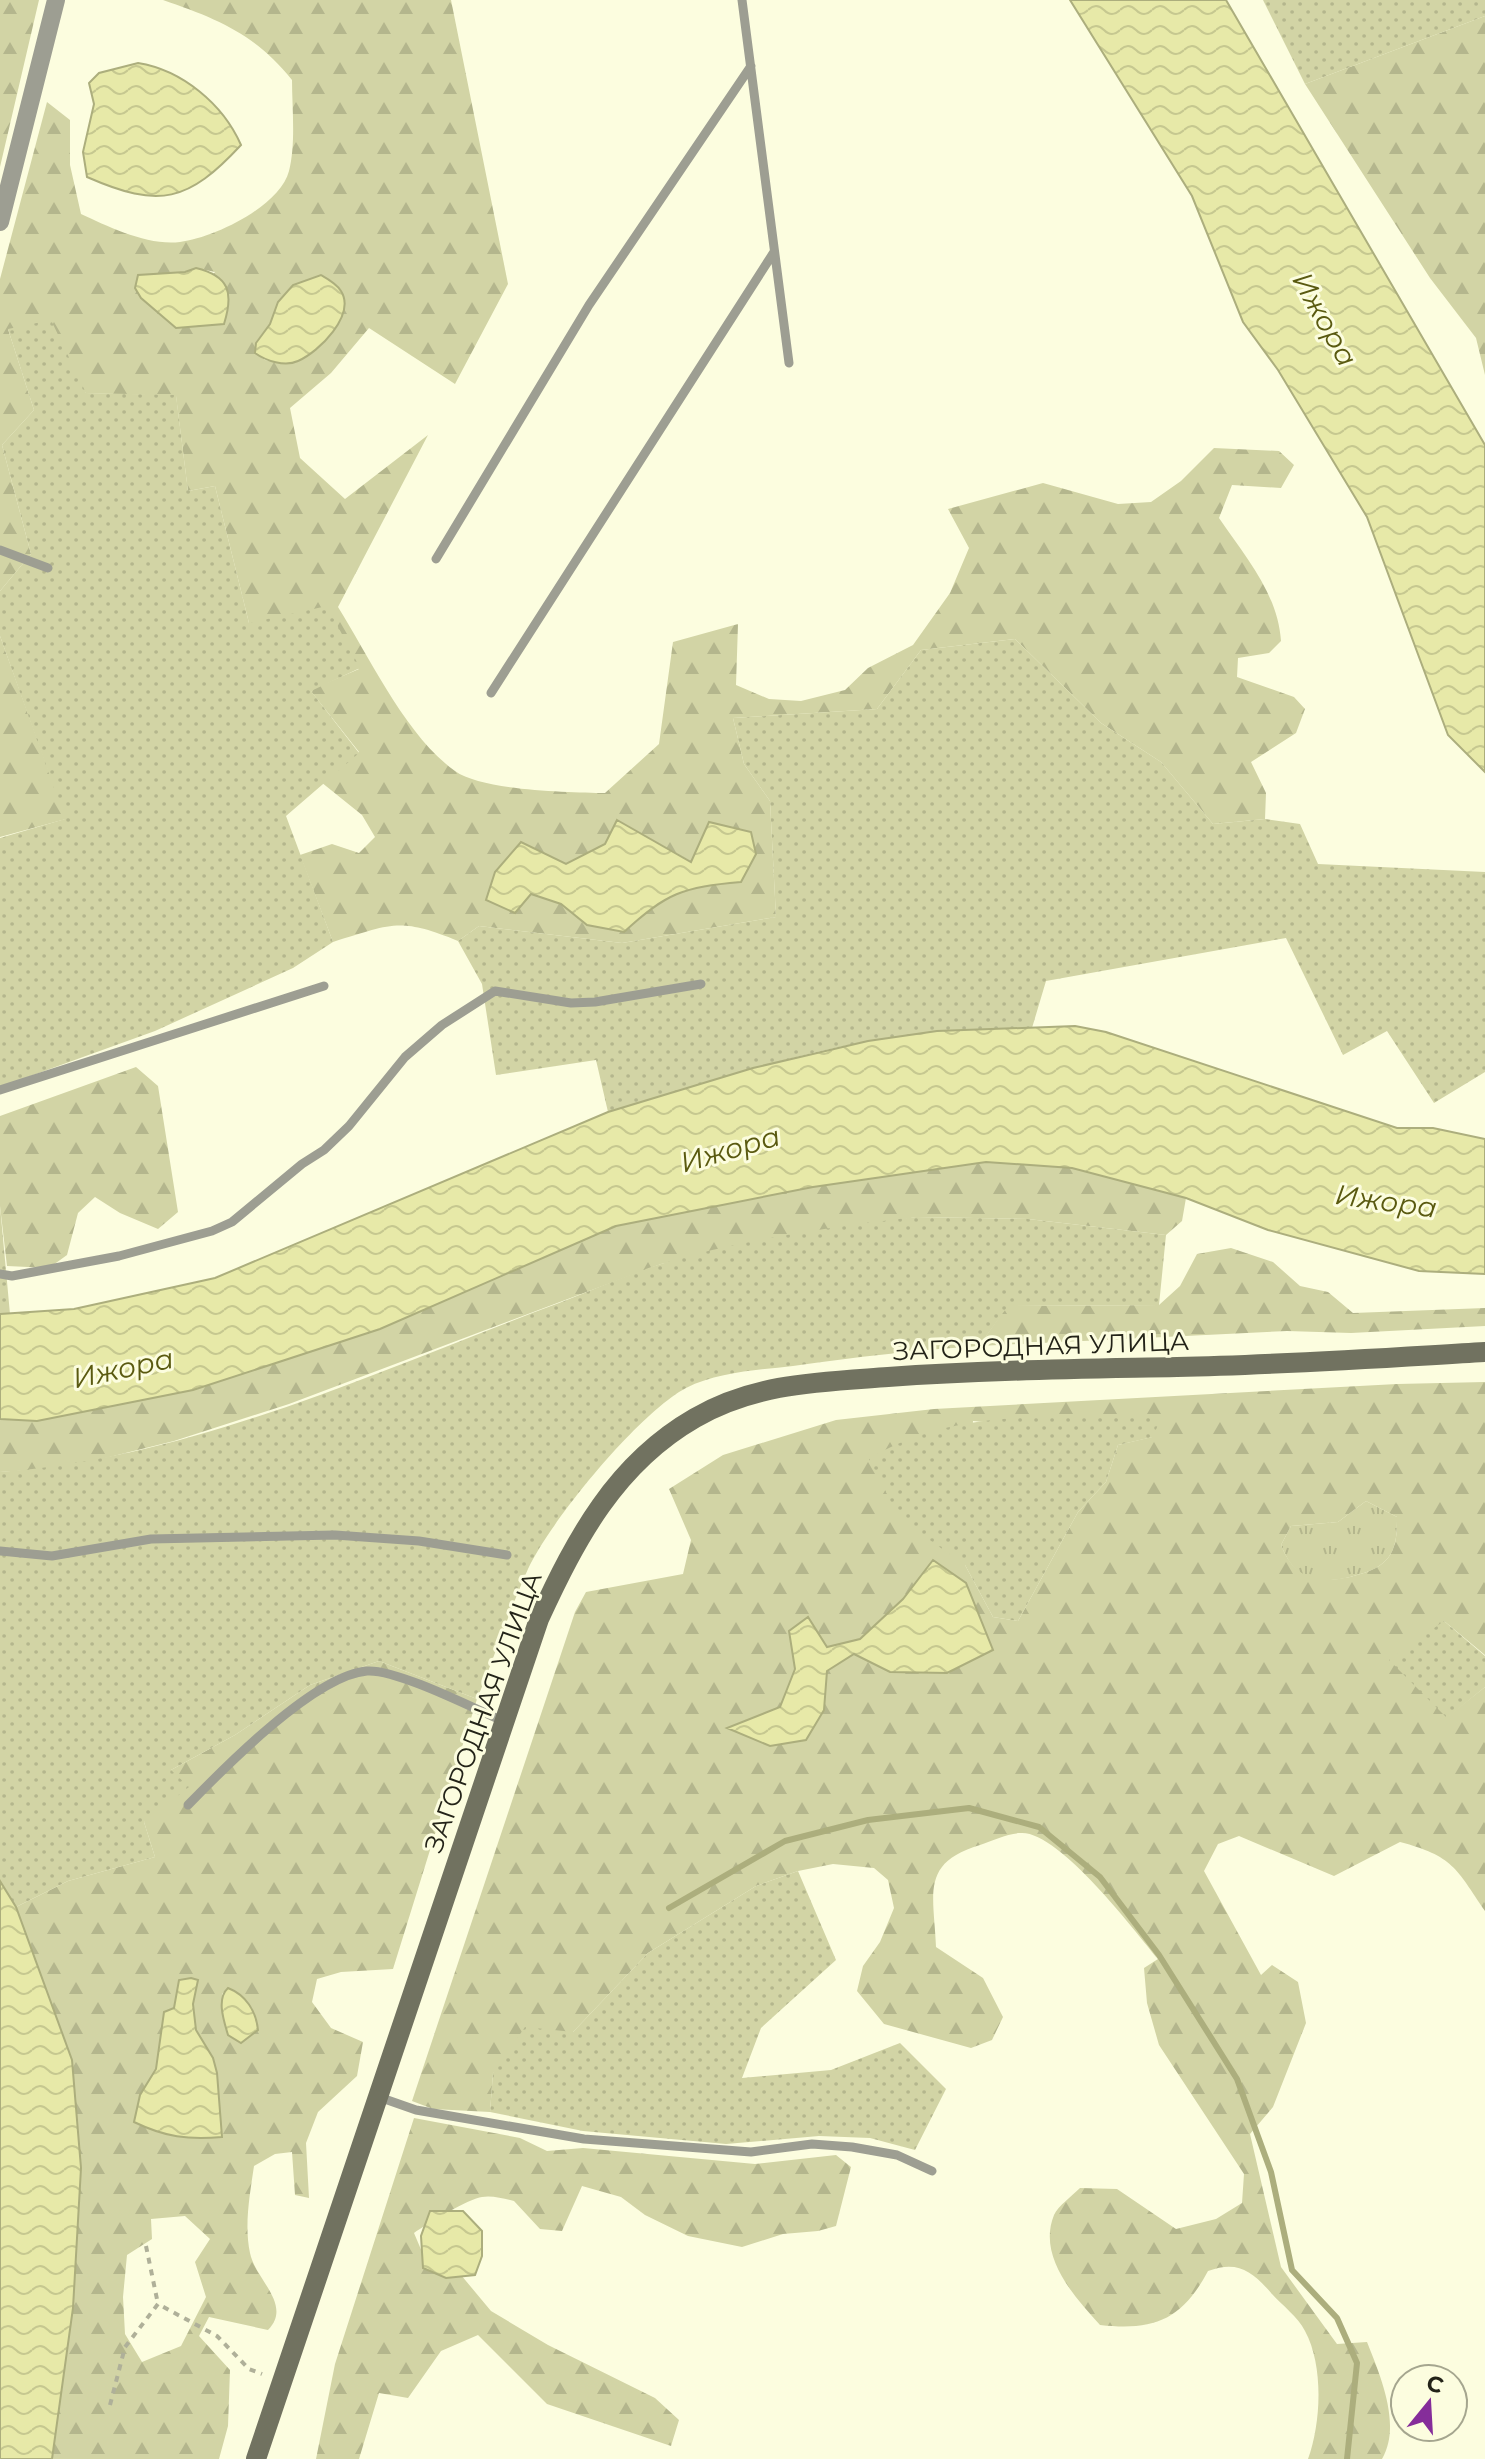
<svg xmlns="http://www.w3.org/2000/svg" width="1485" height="2459" font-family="Montserrat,sans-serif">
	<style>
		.grass { fill: url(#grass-tufts) }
		.forest { fill: url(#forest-firs); fill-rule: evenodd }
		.garden { fill: url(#garden-dots) }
		.water { fill: url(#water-waves); stroke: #acae7d; stroke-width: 2 }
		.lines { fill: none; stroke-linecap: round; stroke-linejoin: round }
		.stream { stroke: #acae7d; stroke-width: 6 }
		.path { stroke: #afb099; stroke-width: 4; stroke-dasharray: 6 6; stroke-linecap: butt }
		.service { stroke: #9d9e92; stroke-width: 9 }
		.minor { stroke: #9d9e92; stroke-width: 18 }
		.secondary { stroke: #717260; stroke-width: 20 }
		.labels { text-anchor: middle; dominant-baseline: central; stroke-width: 6; stroke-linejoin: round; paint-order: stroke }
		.street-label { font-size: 26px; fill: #232318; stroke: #fcfddf }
		.water-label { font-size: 28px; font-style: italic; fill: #5a5a10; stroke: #fcfddf }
	</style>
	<defs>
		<pattern id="grass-tufts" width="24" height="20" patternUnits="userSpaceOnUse" patternTransform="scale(2)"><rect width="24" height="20" fill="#d2d4a5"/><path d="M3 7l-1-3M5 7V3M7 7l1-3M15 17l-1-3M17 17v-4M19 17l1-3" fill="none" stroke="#b4b68d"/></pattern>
		<pattern id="forest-firs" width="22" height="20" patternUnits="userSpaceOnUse" patternTransform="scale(2)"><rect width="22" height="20" fill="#d2d4a5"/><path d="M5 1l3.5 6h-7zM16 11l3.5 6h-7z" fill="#b4b68d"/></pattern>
		<pattern id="garden-dots" width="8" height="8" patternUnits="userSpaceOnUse" patternTransform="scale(2)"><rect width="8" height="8" fill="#d2d4a5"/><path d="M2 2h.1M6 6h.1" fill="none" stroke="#b4b68d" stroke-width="1.8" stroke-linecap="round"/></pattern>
		<pattern id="water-waves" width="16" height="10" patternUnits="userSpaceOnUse" patternTransform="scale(2)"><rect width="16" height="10" fill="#e7e9a8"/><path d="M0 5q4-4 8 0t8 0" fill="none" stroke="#c6c890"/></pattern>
	</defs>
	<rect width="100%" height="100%" fill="#fcfddf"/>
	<path class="grass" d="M1366,1501L1397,1517C1397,1531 1397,1546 1388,1558C1378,1570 1364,1573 1350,1577C1314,1585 1295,1580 1281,1545L1291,1526L1338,1522Z"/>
	<path class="forest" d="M0,0H39L0,167Z
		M163,0H451L508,284L455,384L369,328L331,373L290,408L300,458L345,499L428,435L338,607C370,658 406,736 455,771C483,791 569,792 605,793L659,744L673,642L738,624L736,685L769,699L801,701L845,690L868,668L913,645L950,593L969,548L948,509L1043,483L1118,504L1151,502L1181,481L1214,448L1279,451L1294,465L1281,488L1232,485L1219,518C1245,556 1278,594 1281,641L1269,653L1238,658L1237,677L1294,697L1305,709L1296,733L1251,762L1266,793L1265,819L1213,824L1161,762L1101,723L1015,639L921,650L877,709L733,718L744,764L770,801L776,917L622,943L479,926L458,941C399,917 392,924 333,942L300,855L332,844L359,853L375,837L362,815L321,782L359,752L310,690L359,669L249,623L215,486L188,491L176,396L86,393L8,329L34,410L2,445L31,554L0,591V279L47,102L70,120V165L81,214C109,227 148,246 180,242C214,238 280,206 289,171C296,144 292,108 292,80C255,34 218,19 163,0ZM196,268L215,272L176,328L141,298L139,275L185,272ZM270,324L287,364L265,360L255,353L256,342ZM617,820L692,862L740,882C683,887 666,893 623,932L587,925L561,904L531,894L565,864L605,844Z
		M1485,16V375L1476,338L1430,278L1305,84Z
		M0,636L66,819L0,837Z
		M136,1067L158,1086L178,1212L158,1229L120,1213L95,1197L78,1213L67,1255L49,1268L7,1266L0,1206V1116Z
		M986,1162L1072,1168L1186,1198L1182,1221L1166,1235L1028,1219L916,1217L661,1264L289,1404L174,1441L65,1468L0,1472V1419L37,1421L380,1329L616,1226L813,1187Z
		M1231,1248L1273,1262L1300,1286L1328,1292L1353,1313L1485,1308V1326L1351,1333L1287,1331L979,1346L1007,1306L1159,1305L1180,1286L1197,1254Z
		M1485,1382V1655L1444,1621L1447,1717L1485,1687V1911C1456,1868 1453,1856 1400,1842L1334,1876L1239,1836L1218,1844L1204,1871L1261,1975L1272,1965L1298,1982L1306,2023L1273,2107L1250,2134L1281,2267L1337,2344L1367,2342C1380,2375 1402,2425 1382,2459H1308C1321,2423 1324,2366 1305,2331C1298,2317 1282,2305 1272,2294C1252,2271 1238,2260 1208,2271C1182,2320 1154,2331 1100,2325C1075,2297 1037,2257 1054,2215C1058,2206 1072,2196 1080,2188L1117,2189L1176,2229L1216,2219L1242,2203L1244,2174L1159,2045L1147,2003L1144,1968L1158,1959C1134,1930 1059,1831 1021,1833C1008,1833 992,1841 980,1845C920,1863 934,1894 936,1947L983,1978L1003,2017L992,2040L971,2048L884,2024L857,1991L863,1966L880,1942L894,1908L888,1880L874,1868L833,1864L798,1871L756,1886L648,1953L573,2032L493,2073L490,2112L433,2109L412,2101L575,1612L586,1592L683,1574L691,1540L669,1489L723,1455L836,1420L934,1409L1397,1384ZM973,1421L1152,1437L1118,1445L1106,1482L1078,1512L1018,1621L993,1617L965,1565ZM1366,1501L1397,1517C1397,1531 1397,1546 1388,1558C1378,1570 1364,1573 1350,1577C1316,1584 1294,1578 1281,1545L1291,1526L1338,1522ZM933,1561L966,1583L992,1650L890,1672L854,1653L827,1670L824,1710L729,1728L780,1708L795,1669L789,1631L808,1618L827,1647L860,1639L903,1599Z
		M379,1661L477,1699L393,1969L341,1972L317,1979L312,2002L331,2028L363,2042L357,2076L318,2112L306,2143L309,2198L295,2195L292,2152L275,2154L254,2166C250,2194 244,2225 250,2253C255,2279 293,2305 268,2330L209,2317L199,2336L230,2370L228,2426L219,2459H52L73,2308L81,2168L72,2060L16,1907L68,1881L155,1857L144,1822L171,1770L235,1735L310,1685ZM197,1980L193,2004L196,2030L213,2058L217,2073L222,2137C188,2140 165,2137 135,2122L140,2095L156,2069L164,2012L174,2008ZM228,1988L252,2008L257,2030L228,2035L222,1994ZM185,2216L210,2239L195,2262L206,2297L181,2346L142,2362L125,2334L123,2297L127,2255L152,2239L151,2219Z
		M414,2118L520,2138L547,2151L583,2148L755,2164L836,2155L851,2167L836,2226L818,2231L783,2234L742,2247L688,2236L645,2215L621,2197L582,2186L562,2231L540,2229L514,2201C505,2199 492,2195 482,2197C470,2198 426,2224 414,2233L425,2259L461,2275L491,2311L548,2345L655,2398L679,2420L671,2446L547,2404L478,2335L441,2351L408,2398L379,2393L359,2459H316L335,2364Z"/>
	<path class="garden" d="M1263,0H1485V16L1305,84Z
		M51,320L86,393L176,395L188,491L215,486L249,623L327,606L360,668L311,691L359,753L286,816L333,942L293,968L155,1031L0,1087V838L65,819L0,636V591L31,554L2,445L34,410L8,329Z
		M1015,639L1101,723L1161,762L1213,824L1265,819L1300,824L1318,864L1485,872V1072L1434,1103L1387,1031L1343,1055L1286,938L1046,981L1032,1028C977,1030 922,1031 868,1041C779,1058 694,1086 608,1112L596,1060L496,1075L482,984L458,941L479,926L622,943L776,917L770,801L744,764L733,718L877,709L921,650Z
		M0,1206L10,1314H0Z
		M916,1217L1028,1219L1166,1235L1159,1305L1008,1306L979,1346C917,1350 855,1357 793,1366C758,1370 718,1372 686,1388C639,1413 551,1520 528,1569C509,1611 495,1656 477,1699L379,1661L310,1685L235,1735L171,1770L189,1787L144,1822L155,1857L68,1881L16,1907L0,1881V1472C194,1458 379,1370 559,1303C593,1290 626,1275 661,1264C744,1239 830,1227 916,1217Z
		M1162,1415L1153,1437L1118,1445L1106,1482L1078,1512L1018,1621L993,1617L965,1565L924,1536L891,1502L869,1459C954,1406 1066,1418 1162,1415Z
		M1444,1621L1485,1656V1687L1447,1718L1389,1660Z
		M798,1871L836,1960L761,2028L742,2078L831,2070L900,2043L946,2089L915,2150L870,2138L819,2136L726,2144L583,2131L490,2112L493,2073L525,2027L573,2032L648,1953L756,1886Z"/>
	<path class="water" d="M1070,0H1226L1485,445V772L1448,735L1367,517L1278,370L1243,322L1192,196Z
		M138,63C182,70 223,104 241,145C188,202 160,209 87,177L83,152L94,104L89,83L99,73Z
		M196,268C229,276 234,292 224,324L176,328L141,298L135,288L138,275L185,272Z
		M321,275C328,279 337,284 341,291C356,315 319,352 298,361C285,367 266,361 255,353L256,343L270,324L278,302L293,285Z
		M617,820L691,862L709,822L751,832L756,854L741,882C683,887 666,893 624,932L587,925L561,904L531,894L515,913L486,900L495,872L521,842L566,864L605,844Z
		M1075,1026L1106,1032L1397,1128H1433L1485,1139V1274L1419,1271L1268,1230L1186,1198L1072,1168L986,1162L813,1187L616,1226L380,1329L193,1390L37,1421L0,1419V1314L74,1309L215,1278L608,1112L753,1068L868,1041L937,1031Z
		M933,1560L966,1583L993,1650L947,1673L890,1672L854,1654L827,1671L824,1710L806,1740L770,1746L727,1728L780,1707L795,1669L789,1631L808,1617L827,1647L860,1639L903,1599Z
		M0,1881L16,1907L72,2060L81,2168L73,2308L52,2459H0Z
		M191,1978L198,1980L193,2004L196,2030L213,2058L217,2073L222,2137C188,2140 165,2137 134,2122L140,2095L156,2069L164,2012L174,2008L179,1980Z
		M228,1988C246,1995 256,2011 258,2030L241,2043L228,2035C224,2021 216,1999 228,1988Z
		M430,2211H463L482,2231V2256L475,2275L446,2278L423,2268L421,2236Z"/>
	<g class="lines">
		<path class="stream" d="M669,1908L785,1841L868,1820L969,1808L1039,1827L1100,1877L1159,1955L1237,2079L1271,2172L1292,2270L1337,2318L1357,2363L1347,2459"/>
		<path class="path" d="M146,2246L158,2304
			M110,2405L125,2347L158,2304L217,2336L249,2369L262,2374"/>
		<path class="service" d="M742,0L789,363
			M0,550L48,568
			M436,559L589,305L751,66
			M491,693L774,252
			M0,1090L324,986
			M0,1274L12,1276L119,1256L212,1231L232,1222L302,1164L324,1150L349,1126L405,1057L442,1025L495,991L571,1003L595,1002L701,984
			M0,1551L52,1556L151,1539L335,1535L419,1541L507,1555
			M188,1805C224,1768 315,1675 367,1671C397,1669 475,1709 505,1722
			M376,2096L416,2110L584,2139L751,2152L812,2144L852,2147L897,2155L932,2171"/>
		<path class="minor" d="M0,222L56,0"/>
		<path class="secondary" d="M256,2459L539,1619C576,1539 615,1464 695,1418C755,1383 820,1382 888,1377C984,1370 1081,1369 1177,1367C1280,1365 1382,1358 1485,1352"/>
	</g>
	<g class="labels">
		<g class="street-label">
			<text transform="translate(1041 1346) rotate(-2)">ЗАГОРОДНАЯ УЛИЦА</text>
			<text transform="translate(483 1712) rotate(-70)">ЗАГОРОДНАЯ УЛИЦА</text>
		</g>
		<g class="water-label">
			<text transform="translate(1325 319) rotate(61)">Ижора</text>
			<text transform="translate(730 1149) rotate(-16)">Ижора</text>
			<text transform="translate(1386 1201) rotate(8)">Ижора</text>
			<text transform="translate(123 1368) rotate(-12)">Ижора</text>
		</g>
	</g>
	<g transform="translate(1429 2403) rotate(18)"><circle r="38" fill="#fcfddf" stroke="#a5a68f" stroke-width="2"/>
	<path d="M0-6L14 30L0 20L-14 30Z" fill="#852d9a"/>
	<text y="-12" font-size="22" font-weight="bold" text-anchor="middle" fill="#232318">С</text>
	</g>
</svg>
